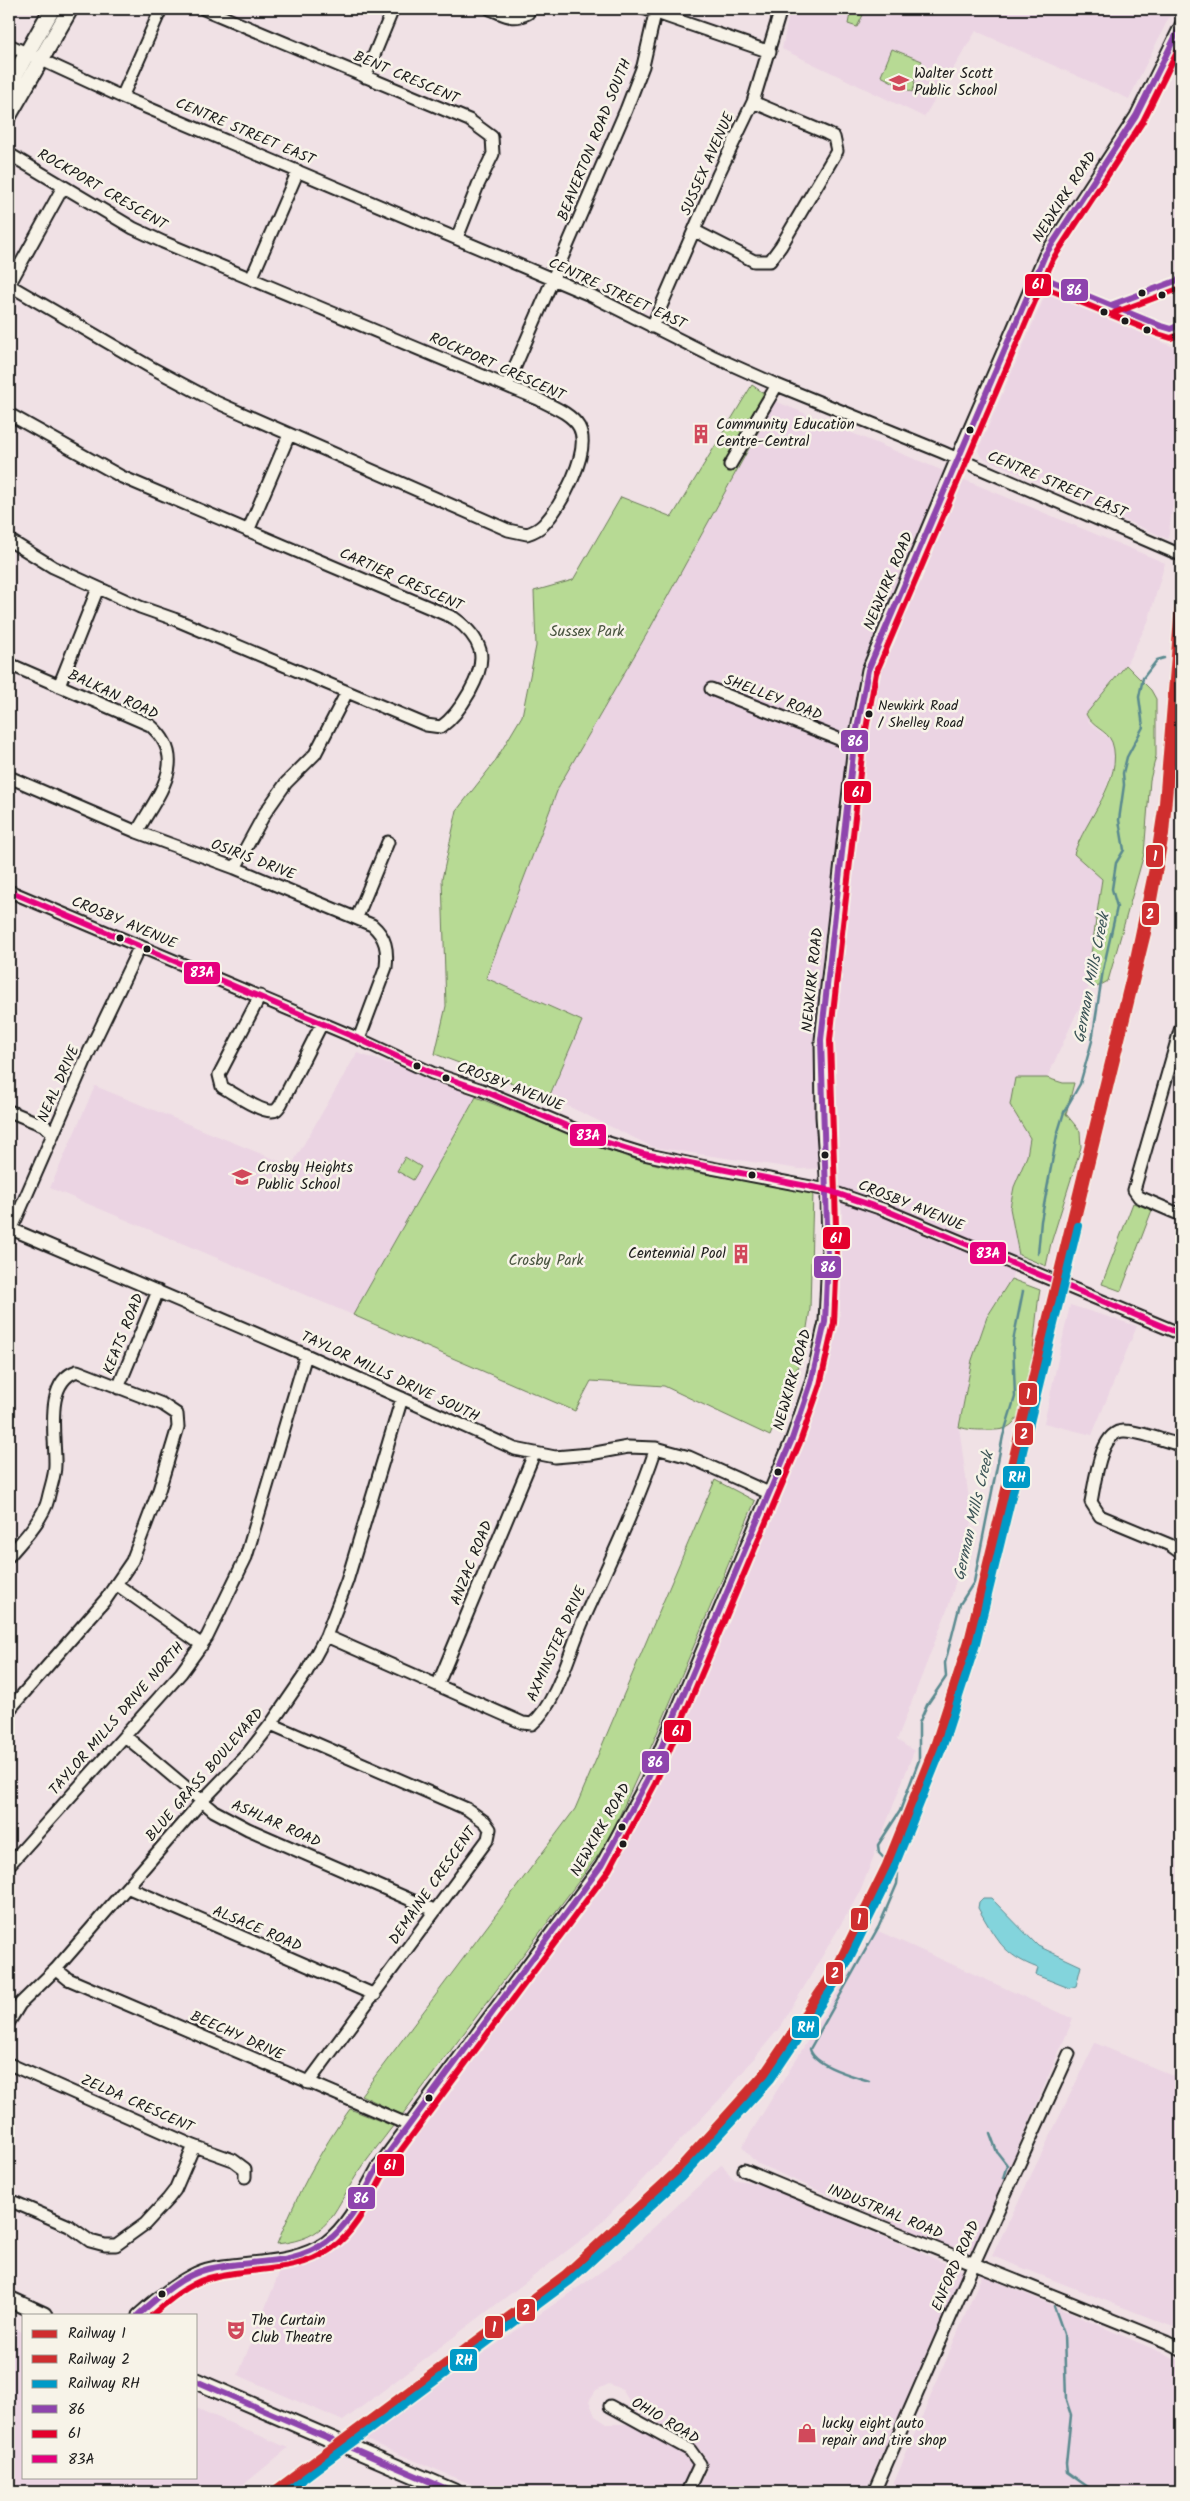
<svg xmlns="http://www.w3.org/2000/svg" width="1190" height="2501" font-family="Kalam,sans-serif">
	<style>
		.built { fill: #ebd4e3 }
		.green { fill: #b7da94; stroke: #6a7b58 }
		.water { fill: #83d4dc; stroke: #5a8a8f }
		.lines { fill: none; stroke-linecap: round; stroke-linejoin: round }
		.stream { stroke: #5a8a8f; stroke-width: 2.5 }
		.minor-casing { stroke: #1c1c1c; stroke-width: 15 }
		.major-casing { stroke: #1c1c1c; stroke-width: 19 }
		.minor { stroke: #f7f3e8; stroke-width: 11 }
		.major { stroke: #f7f3e8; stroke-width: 15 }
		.bus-1-casing { stroke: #f7f3e8; stroke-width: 10 }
		.bus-2-casing { stroke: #f7f3e8; stroke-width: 10 }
		.bus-3-casing { stroke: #f7f3e8; stroke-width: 10 }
		.bus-1 { stroke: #8e44ad; stroke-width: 6 }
		.bus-2 { stroke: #e4002b; stroke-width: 6 }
		.bus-3 { stroke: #e5007d; stroke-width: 6 }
		.rail-1-casing { stroke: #f7f3e8; stroke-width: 11 }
		.rail-2-casing { stroke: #f7f3e8; stroke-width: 11 }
		.rail-3-casing { stroke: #f7f3e8; stroke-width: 11 }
		.rail-1 { stroke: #cf2e2f; stroke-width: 8 }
		.rail-2 { stroke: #cf2e2f; stroke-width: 8 }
		.rail-3 { stroke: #009ac7; stroke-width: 8 }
		.bus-dot { fill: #1c1c1c; stroke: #f7f3e8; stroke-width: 2 }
		.labels { text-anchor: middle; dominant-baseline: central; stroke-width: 5; stroke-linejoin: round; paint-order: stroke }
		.bus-label { font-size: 14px; fill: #1c1c1c; stroke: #f7f3e8; text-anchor: start }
		.poi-label { font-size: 15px; fill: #1c1c1c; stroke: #f7f3e8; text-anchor: start }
		.street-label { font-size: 15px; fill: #1c1c1c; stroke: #f7f3e8 }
		.park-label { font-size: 15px; fill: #4a5540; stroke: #f7f3e8 }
		.water-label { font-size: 16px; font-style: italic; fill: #3b5356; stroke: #f7f3e8 }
		.line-badge { stroke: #f7f3e8; stroke-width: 2 }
		.badge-label { font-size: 14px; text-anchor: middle; font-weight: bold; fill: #fff }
	</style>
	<rect width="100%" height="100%" fill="#f0e1e5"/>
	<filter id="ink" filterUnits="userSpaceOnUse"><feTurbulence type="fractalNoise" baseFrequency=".02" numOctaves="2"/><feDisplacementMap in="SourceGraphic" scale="10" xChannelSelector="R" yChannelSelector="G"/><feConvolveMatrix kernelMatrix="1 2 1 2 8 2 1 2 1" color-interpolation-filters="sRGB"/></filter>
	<g filter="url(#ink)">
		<path class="built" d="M790,9H1173L1129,99L976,31L924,117L782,49Z
			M1046,293L1181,350V448L1168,539L981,457L978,450Z
			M775,401L1165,563L1148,622L1126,665L1086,714L1089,722L1111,740L1116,758L1105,791L1087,829L1078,840L1102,879L1089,968V986L1047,1078H1016L1010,1105L1030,1138L1027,1156L1014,1187L1010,1208L1019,1255L1011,1279L987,1317L972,1360L959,1427L972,1522L949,1605L897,1740L914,1751L860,1892L781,2026L721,2098L593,2231L343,2421L238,2375L280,2271L336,2247L375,2199L427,2116L616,1861L677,1737L824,1379L840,1297L842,1211L836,1168L799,1169L653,1147L549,1097L582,1021L486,978L559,786L648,632Z
			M357,1053L421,1074L476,1097L353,1315L50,1188L95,1086L291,1166Z
			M1070,1305L1137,1326L1092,1435L1044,1423Z
			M876,1930L1073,2019L974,2250L948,2247L756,2163L742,2147Z
			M1095,2043L1181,2079V2330L992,2256Z
			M722,2164L733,2179L764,2185L963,2271L865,2492H695L708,2469L706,2457L696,2446L634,2409L622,2389L609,2384L596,2390L589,2401L595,2416L607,2424H634L690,2457L693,2468L679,2492H490L361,2438L622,2257Z
			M982,2275L1181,2361V2492H890Z
			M9,2326L24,2333V2477H196V2408L288,2448L235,2492H9Z"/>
		<path class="green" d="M851,9H866L857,27L848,24Z
			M892,49L922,61L914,81L915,85L912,92L881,76Z
			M752,385L775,401L648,632L559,786L486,978L582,1021L549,1097L435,1054L446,1006L442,879L457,810L494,763L522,716L536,646L534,591L573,580L621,497L672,517Z
			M1126,665L1151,690L1156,699V756L1150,780L1144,854L1108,981L1097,987L1089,986V968L1102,879L1074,854C1084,821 1125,779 1112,742C1107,730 1091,727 1086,714Z
			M1015,1078H1047L1063,1083H1074L1066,1114L1080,1131L1081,1147L1051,1243L1046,1266L1019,1255L1010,1208L1014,1187L1027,1156L1030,1138L1010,1105Z
			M476,1097L630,1158L684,1171L813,1191L810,1309L803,1353L770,1436L664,1386L591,1381L575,1411L353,1315Z
			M405,1157L421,1167L413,1180L397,1171Z
			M1133,1203L1152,1210L1121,1291L1102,1284Z
			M1011,1279L1040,1290C1034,1319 1033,1402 1014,1422C1006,1431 997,1430 986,1430C976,1430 968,1430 959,1427L972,1360L987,1317Z
			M715,1480L755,1501L655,1738L606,1845L402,2115L361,2095L575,1809Z
			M350,2109L393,2126C381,2142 367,2159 356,2176C331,2215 330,2238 277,2244C296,2197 320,2150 350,2109Z"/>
		<path class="water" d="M983,1898H991L1038,1946L1081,1966L1076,1986L1069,1988L1036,1975L1038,1968C1003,1955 996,1939 978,1908L979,1902Z"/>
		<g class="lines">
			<path class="stream" d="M1038,1254L1041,1221L1057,1135L1064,1112L1080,1084L1092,1041L1103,970L1117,907L1112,889L1116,863L1124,850L1119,820L1124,785L1123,773L1127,757L1143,727L1139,697L1143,678L1157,660L1164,658
				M869,2081C854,2076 814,2066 810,2049L879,1926L897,1884L898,1873L879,1853L878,1845L900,1811L919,1760V1723L927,1705L946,1677L945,1663L960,1604L974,1582L1003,1436L1015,1397L1013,1341L1023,1291
				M990,2133L997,2152L1007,2165L1003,2178
				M1054,2306L1064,2334L1066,2400L1071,2415L1066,2463L1067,2472L1095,2492"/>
			<defs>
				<path id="minor" d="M204,9L469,120L492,137L493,154L478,185L457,238
					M490,9C506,15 512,21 528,13L530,9
					M645,9L770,52
					M9,45L122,97L590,295L712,356L777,385L942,452L1181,555
					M365,77L393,9
					M122,97L161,9
					M9,154L133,228L163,242L538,399C551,406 571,413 579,427C592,451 561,507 543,525C539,529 533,532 527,534L508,530L216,402L152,368L9,285
					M695,231L754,261H770L781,246L837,151L834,137L826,133L753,102
					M252,277L298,171
					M9,285L63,187
					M652,327L718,175L753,102L781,9
					M507,385L626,110L643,66L656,9
					M9,414L122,477L454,618C465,626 476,636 480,650C486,673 459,714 441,727L426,725L174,619L140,607L53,567L9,540
					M730,465L777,385
					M248,531L289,435
					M9,664L150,725C191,760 157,795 137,832
					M59,686L98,588
					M711,689L854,745
					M9,777L137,832L235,868L372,925C386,937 388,950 386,967L359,1039
					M235,868L265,813L286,783L315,754L347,692
					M9,891L359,1039L432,1073L482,1090L602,1141L644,1154L701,1166L827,1190L885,1210L1181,1334
					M357,917L388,842
					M260,996L219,1075L222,1087C233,1093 260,1112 272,1111C277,1111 278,1108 281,1104L322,1023
					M1181,1027L1134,1190L1139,1197L1181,1215
					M9,1111L45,1126L53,1133
					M9,1228L306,1355L515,1449L555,1457L590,1454L628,1447L656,1448L689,1457L769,1493
					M9,1235L89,1052L140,946
					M118,1388L158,1291
					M1181,1445C1163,1441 1143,1432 1125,1431C1100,1429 1095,1483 1091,1502L1100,1516L1170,1545L1181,1553
					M9,1556C21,1542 44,1518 48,1499C50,1488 55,1477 55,1465C56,1439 43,1382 77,1371L162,1404L177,1414L178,1427L159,1490L132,1561L106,1599L9,1710
					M116,1584L202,1645
					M326,1636L523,1723L532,1724C557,1703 569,1653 582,1623C608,1565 636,1508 656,1448
					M438,1684L534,1454
					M271,1724L467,1809L485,1822L490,1829L488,1839L308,2083
					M125,1736L214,1811L248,1829L434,1910
					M9,1865L181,1673L207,1637L246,1557L306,1355
					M129,1888L375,1995
					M56,1969L68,1979L409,2125
					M9,2022L20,2004L56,1969L201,1802L249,1752L271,1724L306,1673L326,1636L347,1581L402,1398
					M9,2064L194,2146L233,2160L245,2169V2177
					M744,2170C884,2229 1026,2284 1167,2342L1181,2349
					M9,2200L69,2226L90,2241L105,2245H116L145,2224L168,2199L175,2190L194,2146
					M138,2315C155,2300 185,2275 207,2269C245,2260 293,2266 326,2242C350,2224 363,2193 378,2167L601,1866L647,1781L792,1439L811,1383L825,1322L828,1256L827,1190L822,1116L821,1040L854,745L868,670L957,458L1045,255L1136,116L1181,25
					M610,2406L690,2450L700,2464L687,2492
					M874,2492L974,2263L1069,2054"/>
				<path id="major" d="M9,85L52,9
					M9,115L70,9
					M9,2299L44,2315
					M196,2381L454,2492"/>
			</defs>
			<use href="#minor" class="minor-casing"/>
			<use href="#major" class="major-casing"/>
			<use href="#minor" class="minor"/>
			<use href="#major" class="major"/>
			<defs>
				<path id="bus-1" d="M1037,275L1161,326L1171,329L1181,324
					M1111,305L1181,279
					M138,2315C158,2297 182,2275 208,2269C247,2259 292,2267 326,2242C351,2224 364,2193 378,2167L601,1866L647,1781L792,1439L811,1383L825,1322L828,1256L821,1040L854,745L868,670L1045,255L1136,116L1181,25
					M196,2381L454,2492"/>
				<path id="bus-2" d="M1034,283L1158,334L1171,338L1181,334
					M1114,313L1181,288
					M152,2315C168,2301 188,2284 209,2278C250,2266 294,2275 331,2249C357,2231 370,2199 385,2172L609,1870L655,1784L800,1442L820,1385L834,1323L837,1256L830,1040L863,746L876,673L1053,259L1143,121L1181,44"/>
				<path id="bus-3" d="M9,891L359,1039L432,1073L482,1090L602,1141L644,1154L827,1190L885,1210L1181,1334"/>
			</defs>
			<use href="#bus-1" class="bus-1-casing"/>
			<use href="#bus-2" class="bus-2-casing"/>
			<use href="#bus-3" class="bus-3-casing"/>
			<use href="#bus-1" class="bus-1"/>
			<use href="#bus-2" class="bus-2"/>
			<use href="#bus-3" class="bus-3"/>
			<defs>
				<path id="rail-1" d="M272,2492L565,2274L675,2172L764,2073L836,1967L886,1865L934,1746L968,1641L1132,968L1153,868L1163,803L1181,581"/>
				<path id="rail-2" d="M281,2492L569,2278L682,2176L771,2075L849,1950L891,1867L939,1751L973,1642L1147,933L1165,834L1181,648"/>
				<path id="rail-3" d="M286,2492L570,2281L681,2178L771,2079L843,1972L894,1868L942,1749L976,1644L1078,1226"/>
			</defs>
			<use href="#rail-1" class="rail-1-casing"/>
			<use href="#rail-2" class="rail-2-casing"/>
			<use href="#rail-3" class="rail-3-casing"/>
			<use href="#rail-1" class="rail-1"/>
			<use href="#rail-2" class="rail-2"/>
			<use href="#rail-3" class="rail-3"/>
		</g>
	</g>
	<defs>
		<symbol id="school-bare" viewBox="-9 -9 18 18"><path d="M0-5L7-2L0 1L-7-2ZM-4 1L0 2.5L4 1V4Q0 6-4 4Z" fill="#d1495b" stroke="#f7f3e8" stroke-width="2.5" paint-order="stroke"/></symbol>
		<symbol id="building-bare" viewBox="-9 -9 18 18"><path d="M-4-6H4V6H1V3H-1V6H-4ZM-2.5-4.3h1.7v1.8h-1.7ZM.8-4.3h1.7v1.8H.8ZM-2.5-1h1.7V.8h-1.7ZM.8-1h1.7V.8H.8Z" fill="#d1495b" stroke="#f7f3e8" stroke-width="2.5" paint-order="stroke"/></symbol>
		<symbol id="theatre-bare" viewBox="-9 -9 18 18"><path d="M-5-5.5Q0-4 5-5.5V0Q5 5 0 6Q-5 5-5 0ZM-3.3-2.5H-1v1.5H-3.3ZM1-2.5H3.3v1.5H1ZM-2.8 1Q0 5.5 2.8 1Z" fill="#d1495b" stroke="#f7f3e8" stroke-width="2.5" paint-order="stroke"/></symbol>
		<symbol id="shop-bare" viewBox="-9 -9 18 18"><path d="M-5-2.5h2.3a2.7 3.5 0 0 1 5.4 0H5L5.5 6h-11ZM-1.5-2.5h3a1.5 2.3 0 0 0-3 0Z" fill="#d1495b" stroke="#f7f3e8" stroke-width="2.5" paint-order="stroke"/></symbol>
	</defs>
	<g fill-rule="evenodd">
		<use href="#school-bare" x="885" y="69" width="28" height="28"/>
		<use href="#building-bare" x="687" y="420" width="28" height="28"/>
		<use href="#school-bare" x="228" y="1163" width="28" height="28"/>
		<use href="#building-bare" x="727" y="1240" width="28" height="28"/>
		<use href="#theatre-bare" x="222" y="2316" width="28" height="28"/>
		<use href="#shop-bare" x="793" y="2419" width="28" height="28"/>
	</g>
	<g class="bus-dot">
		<circle cx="1142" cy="293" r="4.5"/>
		<circle cx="1162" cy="295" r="4.5"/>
		<circle cx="1104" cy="312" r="4.5"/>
		<circle cx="1125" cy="321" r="4.5"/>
		<circle cx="1147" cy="330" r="4.5"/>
		<circle cx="970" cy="430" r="4.5"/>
		<circle cx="869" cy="714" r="4.5"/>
		<circle cx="120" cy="938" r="4.5"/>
		<circle cx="147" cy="949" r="4.5"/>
		<circle cx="417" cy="1066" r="4.5"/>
		<circle cx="446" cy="1078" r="4.5"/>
		<circle cx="825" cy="1155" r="4.5"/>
		<circle cx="752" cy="1175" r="4.5"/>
		<circle cx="778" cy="1472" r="4.5"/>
		<circle cx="622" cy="1827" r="4.5"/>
		<circle cx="623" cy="1844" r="4.5"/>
		<circle cx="429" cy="2098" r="4.5"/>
		<circle cx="162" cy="2294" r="4.5"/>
	</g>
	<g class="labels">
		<g class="bus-label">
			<text x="878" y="706">Newkirk Road<tspan x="878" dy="17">/ Shelley Road</tspan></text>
		</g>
		<g class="poi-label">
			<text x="914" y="74">Walter Scott<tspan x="914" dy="17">Public School</tspan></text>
			<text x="716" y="425">Community Education<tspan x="716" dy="17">Centre-Central</tspan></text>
			<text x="257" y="1168">Crosby Heights<tspan x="257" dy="17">Public School</tspan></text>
			<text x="726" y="1254" text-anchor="end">Centennial Pool</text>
			<text x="251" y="2321">The Curtain<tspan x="251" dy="17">Club Theatre</tspan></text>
			<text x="822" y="2424">lucky eight auto<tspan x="822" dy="17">repair and tire shop</tspan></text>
		</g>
		<g class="street-label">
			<text transform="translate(406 78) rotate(23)">BENT CRESCENT</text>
			<text transform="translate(245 132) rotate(23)">CENTRE STREET EAST</text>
			<text transform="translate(595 140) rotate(-68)">BEAVERTON ROAD SOUTH</text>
			<text transform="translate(708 164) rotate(-66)">SUSSEX AVENUE</text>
			<text transform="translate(102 190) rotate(30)">ROCKPORT CRESCENT</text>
			<text transform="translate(1065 197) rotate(-57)">NEWKIRK ROAD</text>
			<text transform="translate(617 294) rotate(25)">CENTRE STREET EAST</text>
			<text transform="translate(497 367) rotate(24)">ROCKPORT CRESCENT</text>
			<text transform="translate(1057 485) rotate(23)">CENTRE STREET EAST</text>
			<text transform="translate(401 580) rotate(24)">CARTIER CRESCENT</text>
			<text transform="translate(889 581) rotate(-67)">NEWKIRK ROAD</text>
			<text transform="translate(113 695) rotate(25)">BALKAN ROAD</text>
			<text transform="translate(773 698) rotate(21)">SHELLEY ROAD</text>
			<text transform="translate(253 860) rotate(21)">OSIRIS DRIVE</text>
			<text transform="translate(124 923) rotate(23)">CROSBY AVENUE</text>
			<text transform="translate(813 980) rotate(-84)">NEWKIRK ROAD</text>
			<text transform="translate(59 1084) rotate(-66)">NEAL DRIVE</text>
			<text transform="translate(510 1087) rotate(21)">CROSBY AVENUE</text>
			<text transform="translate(911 1206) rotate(22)">CROSBY AVENUE</text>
			<text transform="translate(124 1334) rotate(-68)">KEATS ROAD</text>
			<text transform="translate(390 1377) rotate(25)">TAYLOR MILLS DRIVE SOUTH</text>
			<text transform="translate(793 1380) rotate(-74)">NEWKIRK ROAD</text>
			<text transform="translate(472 1563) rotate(-68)">ANZAC ROAD</text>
			<text transform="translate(557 1644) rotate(-66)">AXMINSTER DRIVE</text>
			<text transform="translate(117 1719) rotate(-49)">TAYLOR MILLS DRIVE NORTH</text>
			<text transform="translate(205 1775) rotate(-49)">BLUE GRASS BOULEVARD</text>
			<text transform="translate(276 1824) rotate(24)">ASHLAR ROAD</text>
			<text transform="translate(601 1830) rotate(-60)">NEWKIRK ROAD</text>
			<text transform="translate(433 1886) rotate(-55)">DEMAINE CRESCENT</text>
			<text transform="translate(257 1929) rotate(23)">ALSACE ROAD</text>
			<text transform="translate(237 2036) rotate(24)">BEECHY DRIVE</text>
			<text transform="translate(137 2104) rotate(24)">ZELDA CRESCENT</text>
			<text transform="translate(885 2212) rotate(22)">INDUSTRIAL ROAD</text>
			<text transform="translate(956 2266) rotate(-66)">ENFORD ROAD</text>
			<text transform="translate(665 2421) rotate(31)">OHIO ROAD</text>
		</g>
		<g class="park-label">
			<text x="587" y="632">Sussex Park</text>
			<text x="546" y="1261">Crosby Park</text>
		</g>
		<g class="water-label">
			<text transform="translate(1092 978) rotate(-79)">German Mills Creek</text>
			<text transform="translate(974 1516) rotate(-77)">German Mills Creek</text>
		</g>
	</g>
	<g class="line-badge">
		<rect x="1024" y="273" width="28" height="24" rx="5" fill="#e4002b"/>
		<rect x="1060" y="278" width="29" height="24" rx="5" fill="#8e44ad"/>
		<rect x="840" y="729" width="29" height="24" rx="5" fill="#8e44ad"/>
		<rect x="843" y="780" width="29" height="24" rx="5" fill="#e4002b"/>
		<rect x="1145" y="844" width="19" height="24" rx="5" fill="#cf2e2f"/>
		<rect x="1141" y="902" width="19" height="24" rx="5" fill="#cf2e2f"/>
		<rect x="183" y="961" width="38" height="24" rx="5" fill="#e5007d"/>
		<rect x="569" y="1123" width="38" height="24" rx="5" fill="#e5007d"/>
		<rect x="822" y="1226" width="29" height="24" rx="5" fill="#e4002b"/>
		<rect x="969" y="1241" width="38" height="24" rx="5" fill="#e5007d"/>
		<rect x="813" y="1255" width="29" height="24" rx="5" fill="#8e44ad"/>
		<rect x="1018" y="1382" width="20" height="24" rx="5" fill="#cf2e2f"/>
		<rect x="1014" y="1422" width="20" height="24" rx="5" fill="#cf2e2f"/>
		<rect x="1002" y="1465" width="29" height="24" rx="5" fill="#009ac7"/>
		<rect x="663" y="1719" width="29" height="24" rx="5" fill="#e4002b"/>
		<rect x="641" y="1750" width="29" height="24" rx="5" fill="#8e44ad"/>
		<rect x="850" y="1907" width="19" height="24" rx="5" fill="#cf2e2f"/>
		<rect x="825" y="1961" width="19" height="24" rx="5" fill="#cf2e2f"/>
		<rect x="791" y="2015" width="29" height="24" rx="5" fill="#009ac7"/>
		<rect x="376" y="2153" width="29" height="24" rx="5" fill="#e4002b"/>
		<rect x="347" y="2186" width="29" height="24" rx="5" fill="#8e44ad"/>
		<rect x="516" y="2298" width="20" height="24" rx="5" fill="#cf2e2f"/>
		<rect x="484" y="2315" width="20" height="24" rx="5" fill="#cf2e2f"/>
		<rect x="449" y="2348" width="29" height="24" rx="5" fill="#009ac7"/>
	</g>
	<g class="badge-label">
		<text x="1038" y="289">61</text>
		<text x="1074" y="295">86</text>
		<text x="855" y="746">86</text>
		<text x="858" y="797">61</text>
		<text x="1155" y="861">1</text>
		<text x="1150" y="919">2</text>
		<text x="202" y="977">83A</text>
		<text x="588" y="1140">83A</text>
		<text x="836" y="1243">61</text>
		<text x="988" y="1258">83A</text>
		<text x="828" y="1272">86</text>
		<text x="1028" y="1399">1</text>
		<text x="1024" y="1439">2</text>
		<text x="1017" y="1482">RH</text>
		<text x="678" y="1736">61</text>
		<text x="655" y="1767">86</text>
		<text x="859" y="1924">1</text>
		<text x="835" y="1978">2</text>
		<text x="806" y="2032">RH</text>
		<text x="390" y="2170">61</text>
		<text x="361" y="2203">86</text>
		<text x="526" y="2315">2</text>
		<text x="494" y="2332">1</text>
		<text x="464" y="2365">RH</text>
	</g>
	<rect width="1190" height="2501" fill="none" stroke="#f7f3e8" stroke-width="30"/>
	<rect x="15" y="15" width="1160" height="2471" fill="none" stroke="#1c1c1c" stroke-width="2" filter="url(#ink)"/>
	<rect x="22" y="2314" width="175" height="165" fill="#f7f3e8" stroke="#9f9d96"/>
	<rect x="32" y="2330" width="25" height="8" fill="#cf2e2f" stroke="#9f9d96"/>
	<text x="68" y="2338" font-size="15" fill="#1c1c1c">Railway 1</text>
	<rect x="32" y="2355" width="25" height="8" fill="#cf2e2f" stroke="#9f9d96"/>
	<text x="68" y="2364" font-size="15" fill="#1c1c1c">Railway 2</text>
	<rect x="32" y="2380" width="25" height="8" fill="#009ac7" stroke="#9f9d96"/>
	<text x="68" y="2388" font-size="15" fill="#1c1c1c">Railway RH</text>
	<rect x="32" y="2405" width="25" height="8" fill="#8e44ad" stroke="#9f9d96"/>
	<text x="68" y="2414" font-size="15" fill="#1c1c1c">86</text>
	<rect x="32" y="2430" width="25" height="8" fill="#e4002b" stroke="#9f9d96"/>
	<text x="68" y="2438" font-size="15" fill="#1c1c1c">61</text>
	<rect x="32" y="2455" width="25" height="8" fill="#e5007d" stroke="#9f9d96"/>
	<text x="68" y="2464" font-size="15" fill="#1c1c1c">83A</text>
</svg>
